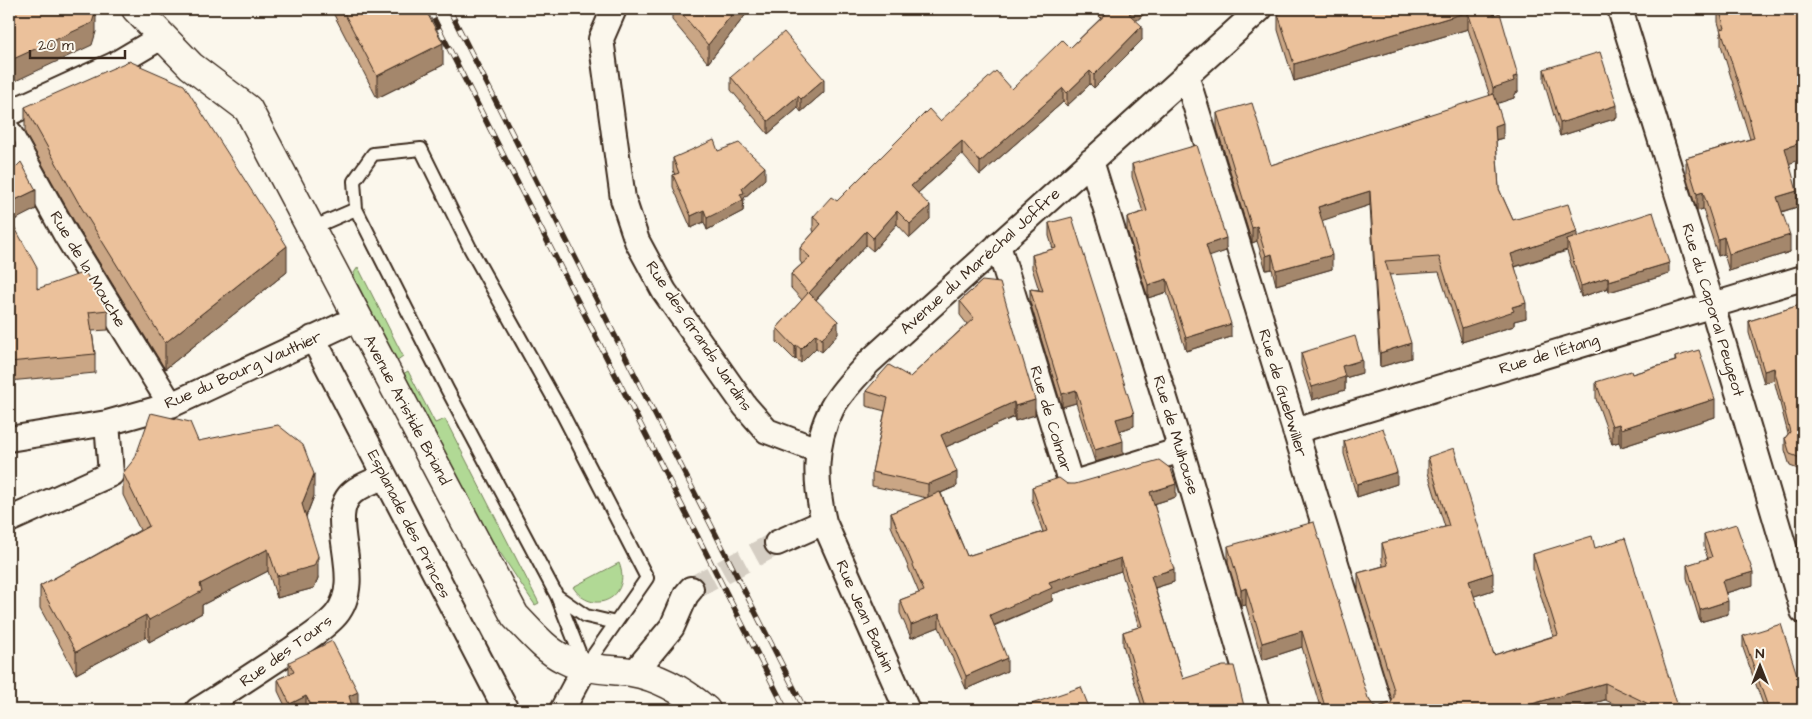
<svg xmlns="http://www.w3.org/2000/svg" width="1812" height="719" font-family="'Architects Daughter',sans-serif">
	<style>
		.grass { fill: #b1d995; stroke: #76825a }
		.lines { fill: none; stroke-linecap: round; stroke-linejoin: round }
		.street-tunnel { stroke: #d5cec3; stroke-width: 24; stroke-dasharray: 24 12; stroke-linecap: butt }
		.lane-casing { stroke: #3b2a1e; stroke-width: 16 }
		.street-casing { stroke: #3b2a1e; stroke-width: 28 }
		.secondary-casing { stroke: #3b2a1e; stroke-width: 31 }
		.lane { stroke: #fbf7ec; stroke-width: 12 }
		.street { stroke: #fbf7ec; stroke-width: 24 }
		.secondary { stroke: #fbf7ec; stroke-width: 28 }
		.rail-casing { stroke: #3b2a1e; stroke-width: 5.5 }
		.rail { stroke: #fbf7ec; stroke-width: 4; stroke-dasharray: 11; stroke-linecap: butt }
		.wall { fill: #caa685; stroke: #3b2a1e }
		.shaded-wall { fill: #a4876c; stroke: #3b2a1e }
		.building { fill: #ebc19b; stroke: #3b2a1e }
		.labels { text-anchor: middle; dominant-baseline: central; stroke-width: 4; stroke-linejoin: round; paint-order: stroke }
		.street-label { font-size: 16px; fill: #3b2a1e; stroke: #fbf7ec }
	</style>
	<rect width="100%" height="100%" fill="#fbf7ec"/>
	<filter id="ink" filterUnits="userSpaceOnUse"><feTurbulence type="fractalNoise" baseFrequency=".02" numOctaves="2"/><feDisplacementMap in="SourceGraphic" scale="10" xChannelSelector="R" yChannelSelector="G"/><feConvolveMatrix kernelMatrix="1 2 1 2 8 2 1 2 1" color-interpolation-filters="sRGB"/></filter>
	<g filter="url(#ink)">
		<path class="grass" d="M358,267L403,356L396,361L355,279L354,273Z
			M408,371L435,423L445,419L539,603L535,605L477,518L403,374Z
			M619,563C633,597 592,618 573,587Z"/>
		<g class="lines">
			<path class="street-tunnel" d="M691,589L777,543"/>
			<defs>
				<path id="lane" d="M421,149L470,248L563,415L647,578L585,667L557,596L447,389L356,209L354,181L373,154Z
					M312,228L356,209
					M557,596L586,616L616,623"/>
				<path id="street" d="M614,9L601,39L623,199L637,241L664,291L745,406L767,431L817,450
					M1620,9L1712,305L1803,611
					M1186,75L1381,710
					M9,113L114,65L163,36
					M9,132L66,235L171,405
					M1091,161L1181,450L1257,710
					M998,245L1071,484L1181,450
					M313,338L506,710
					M1295,431L1803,278
					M9,439L107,423L171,405L358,318
					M9,520L111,474L107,423
					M777,543L824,522
					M634,673L672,627L686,595L691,589
					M198,710C229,691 260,670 291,650C306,639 324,629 336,615C367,578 323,516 353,492C362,485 375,481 384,476
					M562,710L585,667
					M907,710L824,522C815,483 813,445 832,408C841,391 857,376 869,362L1260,9"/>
				<path id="secondary" d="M136,9L191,66L248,109L515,616C529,630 545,650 564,659C585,670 609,669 631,672C660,677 685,692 706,710"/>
			</defs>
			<use href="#lane" class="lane-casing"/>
			<use href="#street" class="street-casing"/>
			<use href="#secondary" class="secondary-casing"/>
			<use href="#lane" class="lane"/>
			<use href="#street" class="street"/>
			<use href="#secondary" class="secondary"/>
			<defs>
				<path id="rail" d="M429,9L786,710
					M449,9L805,710"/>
			</defs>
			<use href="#rail" class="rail-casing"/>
			<use href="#rail" class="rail"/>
		</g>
		<path class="wall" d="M331,9H425L443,65L377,98Z
			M672,9H747V13L708,63L672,20Z
			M1099,9H1150L1136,21L1142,40L1094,88L1090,84L1067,106L1063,102L980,175L962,154L918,193L930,219L910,238L897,224L873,251L866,245L816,300L838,334L822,352L816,348L801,363L796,359L795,360L777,342V328L802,300L791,288V274L802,264L800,261V248L814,232L813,230V217L837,201L940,121L1012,89L1070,48L1101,18L1099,16Z
			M1492,9L1518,92L1514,94V98L1497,103L1503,138L1496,140L1499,189L1513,220L1577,236L1669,274L1609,292L1608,288L1581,297L1567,251L1515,267L1526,318L1514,321V326L1462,342L1439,272L1389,275L1411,358L1380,367L1370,205L1322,220L1332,269L1276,285L1272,269L1266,270L1257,241L1252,243L1217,128V113L1271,165L1490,96L1468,29L1294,81L1278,30V14Z
			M1718,9H1803V159L1789,163L1797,207L1782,212L1790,252L1729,271L1724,254L1718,256L1703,209L1697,211L1686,175V158L1750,139L1721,45V32L1718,22Z
			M1544,69L1617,118L1560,136L1544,82Z
			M731,77L824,92L801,112L798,108L768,134L731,90Z
			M25,107L287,272L165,369L78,228L25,133Z
			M9,133L15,168L36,209L11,221L37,288L108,310V330L92,331L95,354V373L9,381Z
			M718,151L765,179L744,198L743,211L707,230L704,222L691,228L673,187V175H675L673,170V158Z
			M1132,164L1226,251L1209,256L1231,337L1186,351L1167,292L1148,298L1127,230V217L1143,212L1132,177Z
			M1049,223L1134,426L1120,431L1123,454L1095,462L1076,403L1062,407L1030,302V289L1039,290L1032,268V255L1053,249L1049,236Z
			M982,281L1035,415L1015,421L1014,417L946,447L957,486L941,493L967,556L1043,532L1032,500V487L1067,484L1176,497L1154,504L1174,582L1155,588L1183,679L1245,710H1143L1123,645V632L1139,627L1121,571L1052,594V601L994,626L1007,671L966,689L939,627L911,638L900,613V600L919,593L891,526V513L927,498L872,486V472L885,411L866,406V391L910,377L967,324L960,315V301Z
			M1803,304V487L1798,469L1790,466L1785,450V438L1788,434L1774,380L1764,383L1749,333V321Z
			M1301,353L1362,373L1345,378V390L1312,400L1301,365Z
			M1675,357L1715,417L1621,447L1619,442L1612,444L1596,399V382L1632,374L1675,361Z
			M198,441L314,496L306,517L318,578L314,588L277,598L268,571L202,605V613L149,642L146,637L76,674L40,608V586L140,530L123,495V473Z
			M1344,441L1397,484L1357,497L1344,454Z
			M1428,457L1493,590L1474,596L1494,655L1553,636L1533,570V554L1595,548L1679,710H1627L1605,700L1568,710H1321L1302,647L1262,660L1246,605L1241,606L1228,563V546L1368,698L1372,704L1378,707L1391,703L1392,700L1358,590V573L1383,566L1382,560V543L1445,527L1428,473Z
			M1704,534L1753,585L1726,593L1728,614L1700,622L1687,578V565L1708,559L1704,547Z
			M1743,636L1803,710H1765L1743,648Z
			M289,662L358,704L352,707L353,710H307L306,708L301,710H287L278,691V679L289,674Z"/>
		<path class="shaded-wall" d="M736,9H747V13L708,63V45Z
			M1135,9H1150L1129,27V14Z
			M96,10V32L92,45L9,84V61Z
			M1468,12V29L1294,81V64Z
			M1142,26V40L1094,88V75Z
			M443,43V65L377,98V76Z
			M1090,71V84L1067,106V93Z
			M1518,76V92L1514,94V98L1493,105V88L1513,77Z
			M824,79V92L801,112V99Z
			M1063,88V102L980,175V162Z
			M798,96V108L768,134V121Z
			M1617,105V118L1560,136V123Z
			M1503,123V138L1495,140V126Z
			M962,141V154L911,199V186Z
			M1803,142V159L1785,165V148Z
			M15,143V170L9,174V147Z
			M765,167V179L744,198L743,211L707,230V218L740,194L742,188Z
			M36,190V209L9,223V203Z
			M1370,191V205L1318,222V207Z
			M1797,191V207L1777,213V197Z
			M1703,192V209L1697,211V194Z
			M930,206V219L910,238V224Z
			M704,210V222L691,228V216Z
			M897,211V224L873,251V238Z
			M1257,226V241L1252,243V228Z
			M866,231V245L809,307V293Z
			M1577,232V247L1567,240V250L1511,268V254Z
			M1790,235V252L1729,271V254Z
			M1724,237V254L1718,256V239Z
			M1226,238V251L1206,258V245Z
			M287,246V272L165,369V343Z
			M1272,254V269L1266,270V256Z
			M1332,255V269L1276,285V270Z
			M1669,263V274L1609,292V281Z
			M1608,277V288L1581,297V286Z
			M1167,279V292L1148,298V285Z
			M1526,303V318L1514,321V326L1462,342V328L1512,307Z
			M838,321V334L822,352V339Z
			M1231,324V337L1186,351V338Z
			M816,334V348L801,363V349Z
			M1411,343V358L1380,367V353Z
			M796,345V359L795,360V347Z
			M1362,360V373L1345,378V390L1312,400V387L1342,366Z
			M1774,368V380L1764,383V371Z
			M1076,390V403L1062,407V394Z
			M1715,399V417L1621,447V429Z
			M1035,400V415L1015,421V406Z
			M1014,402V417L941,449V435Z
			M1134,414V426L1116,432V419Z
			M1619,424V442L1612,444V426Z
			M1123,441V454L1095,462V450Z
			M957,472V486L928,498V484Z
			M1397,472V484L1357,497V484Z
			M314,474V496L302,526V504Z
			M1176,484V497L1150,505V492Z
			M268,549V571L202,605V613L149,642V620L200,584Z
			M318,556V578L314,588L277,598V576Z
			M1121,558V571L1052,594V601L990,627V615L1049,582Z
			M1174,569V582L1151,589V576Z
			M1753,572V585L1722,594V581Z
			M1493,573V590L1469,598V581Z
			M1246,588V605L1241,606V590Z
			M1728,601V614L1700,622V610Z
			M939,614V627L911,638V625Z
			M146,615V637L76,674V652Z
			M1302,631V647L1262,660V643Z
			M1007,658V671L966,689V676Z
			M1605,683V700L1568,710H1511Z
			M358,692V704L349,708V696Z
			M306,696V708L301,710H290V704Z"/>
		<path class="building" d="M9,9H96V10L92,23L9,61Z
			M342,9H425L443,43L377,76Z
			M678,9H736L708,45Z
			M1105,9H1135L1129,14L1142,26L1094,75L1090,71L1067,93L1063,88L980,162L962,141L911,186L930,206L910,224L897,211L873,238L866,231L809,293L838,321L822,339L816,334L801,349L796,345L795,347L777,328L808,293L791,274L810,257L800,248L821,224L813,217L831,197L837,201L929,109L940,121L996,71L1012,89L1062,40L1070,48L1108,12Z
			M1295,9H1492L1494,15L1500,13L1518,76L1513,77L1514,81L1493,88L1468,12L1294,64L1278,14Z
			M1719,9H1803V142L1785,148L1797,191L1777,197L1790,235L1729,254L1724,237L1718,239L1703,192L1697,194L1686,158L1754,138L1749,117L1721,29L1725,28Z
			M784,32L824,79L801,99L798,96L768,121L731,77Z
			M1600,52L1617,105L1560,123L1544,69Z
			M129,61L184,85L287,246L165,343L78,202L25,107Z
			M1494,94L1503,123L1495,126L1499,189L1513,220L1568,204L1577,232L1511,254L1526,303L1512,307L1514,311L1462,328L1439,257L1385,261L1411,343L1380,353L1370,191L1318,207L1332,255L1276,270L1272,254L1266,256L1257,226L1252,228L1217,113L1252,103L1271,165Z
			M9,133L15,143L9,147Z
			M714,140L718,151L739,143L765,167L742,188L744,193L740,194L743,200L707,218L704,210L691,216L673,175L679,173L673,158Z
			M1197,145L1226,238L1206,245L1231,324L1186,338L1167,279L1148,285L1127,217L1147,211L1132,164Z
			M21,162L36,190L9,203V174Z
			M1653,212L1669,263L1609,281L1608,277L1581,286L1567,240Z
			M9,217L37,268V289L85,272L108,310L89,312L95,354L9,362Z
			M1072,217L1134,414L1116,419L1123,441L1095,450L1076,390L1062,394L1030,289L1043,291L1032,255L1056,248L1049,223Z
			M982,281L1000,283L1035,400L1015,406L1014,402L941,435L957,472L928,484L872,472L888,398L866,391L889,365L910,377L974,318L960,301Z
			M1803,304V475L1798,457L1790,454L1785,438L1790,432L1774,368L1764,371L1749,321Z
			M1355,336L1362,360L1342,366L1345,377L1312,387L1301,353Z
			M1699,350L1715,399L1621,429L1619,424L1612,426L1596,382L1631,371L1632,374L1676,361L1675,357Z
			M151,413L190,422L198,441L278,425L303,445L314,474L302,504L318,556L314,566L277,576L268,549L200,584L202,591L149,620L146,615L76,652L40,586L149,526L123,473L135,458Z
			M1383,428L1397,472L1357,484L1344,441Z
			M1454,448L1493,573L1469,581L1494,655L1558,635L1533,554L1592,536L1595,548L1625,538L1679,710H1661L1605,683L1511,710H1326L1302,631L1262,643L1246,588L1241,590L1228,546L1314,522L1368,698L1372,704L1378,707L1391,703L1394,697V690L1358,573L1388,565L1382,543L1449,526L1428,457Z
			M1159,460L1171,469L1176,484L1150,492L1174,569L1151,576L1183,679L1223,666H1234L1245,710H1147L1123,632L1142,626L1121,558L1049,582L1052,588L990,615L1007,658L966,676L939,614L911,625L900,600L924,591L891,513L940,492L967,556L1047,531L1032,487L1059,478L1067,484H1075Z
			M1736,524L1753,572L1722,581L1728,601L1700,610L1687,565L1712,557L1704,534Z
			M1781,624L1803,694V710H1769L1743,636Z
			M332,641L358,692L349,696L353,710H314L306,696L290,704L278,679L294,672L289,662Z
			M1081,687L1090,710H1014Z"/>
	</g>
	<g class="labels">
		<g class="street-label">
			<text transform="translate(980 261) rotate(-42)">Avenue du Maréchal Joffre</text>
			<text transform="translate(88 269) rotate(59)">Rue de la Mouche</text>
			<text transform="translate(1713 310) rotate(73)">Rue du Caporal Peugeot</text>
			<text transform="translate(699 336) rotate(56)">Rue des Grands Jardins</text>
			<text transform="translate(1549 354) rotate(-17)">Rue de l'Étang</text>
			<text transform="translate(243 370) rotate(-24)">Rue du Bourg Vauthier</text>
			<text transform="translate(1283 393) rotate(73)">Rue de Guebwiller</text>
			<text transform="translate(407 410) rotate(62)">Avenue Aristide Briand</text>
			<text transform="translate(1051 419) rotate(73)">Rue de Colmar</text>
			<text transform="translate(1176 435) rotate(73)">Rue de Mulhouse</text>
			<text transform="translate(409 524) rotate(63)">Esplanade des Princes</text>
			<text transform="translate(865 616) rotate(66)">Rue Jean Bauhin</text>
			<text transform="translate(286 651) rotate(-36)">Rue des Tours</text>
		</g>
	</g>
	<rect width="1812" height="719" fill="none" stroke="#fbf7ec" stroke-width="30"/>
	<rect x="15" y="15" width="1782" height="689" fill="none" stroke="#3b2a1e" stroke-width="2" filter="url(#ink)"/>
	<g transform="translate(1760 666)" stroke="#fbf7ec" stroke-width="4" paint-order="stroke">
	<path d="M0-4L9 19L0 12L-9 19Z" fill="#3b2a1e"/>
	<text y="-8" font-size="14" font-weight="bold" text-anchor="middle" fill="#3b2a1e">N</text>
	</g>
	<path d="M30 50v8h95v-8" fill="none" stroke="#3b2a1e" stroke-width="2.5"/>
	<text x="38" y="50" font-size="15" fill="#3b2a1e" stroke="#fbf7ec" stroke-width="4" paint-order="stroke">20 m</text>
</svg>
